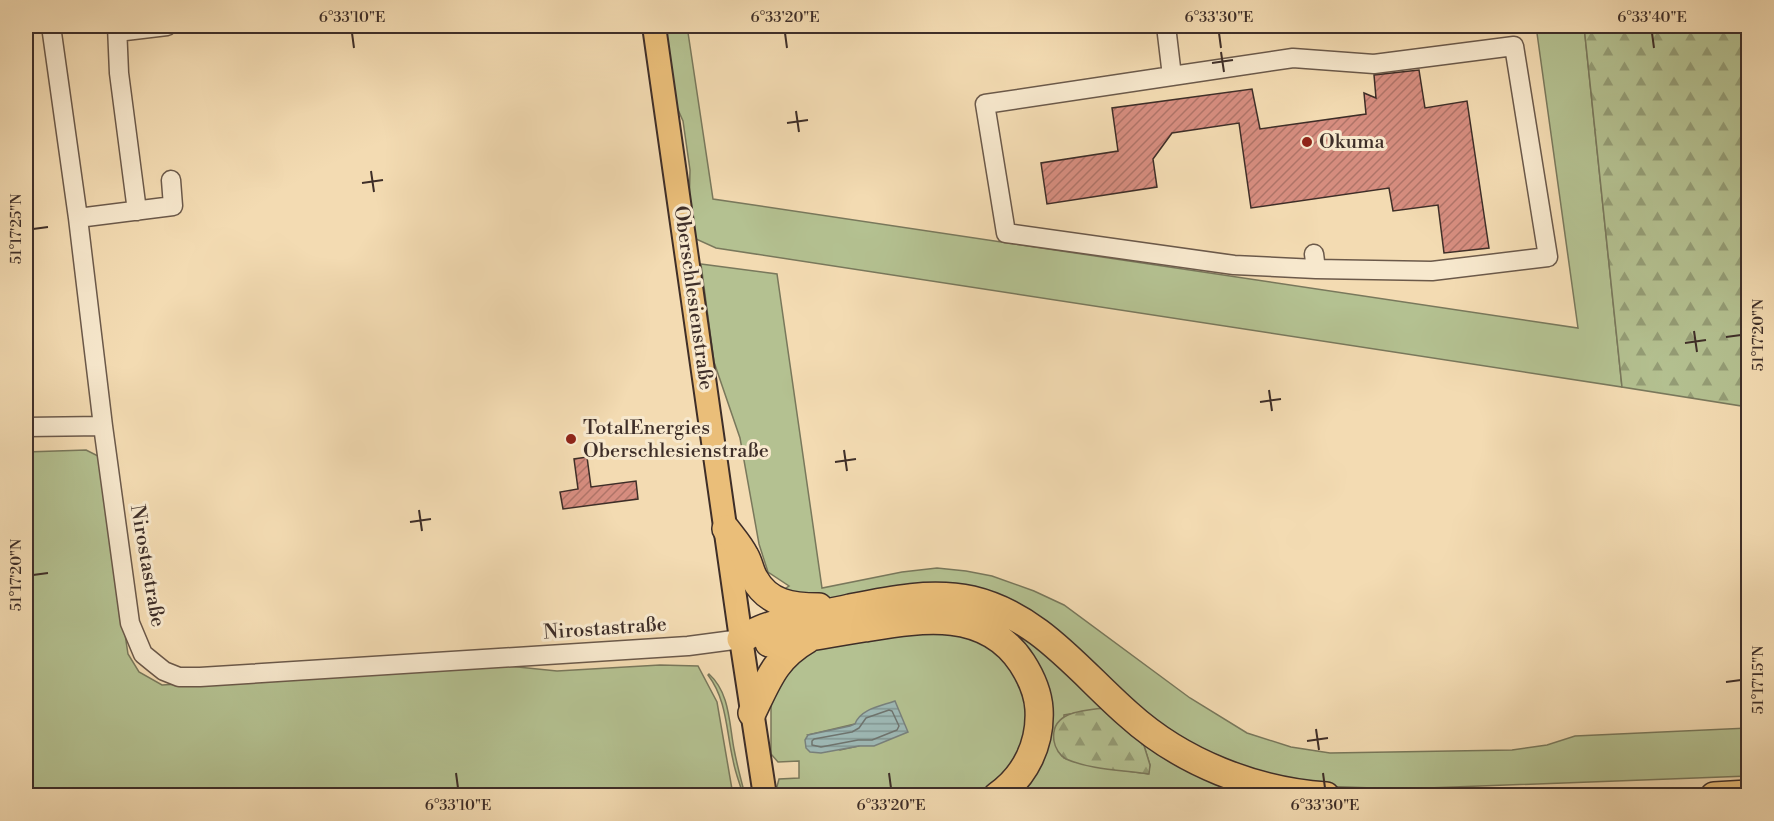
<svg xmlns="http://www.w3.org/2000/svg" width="1774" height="821" font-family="'Libre Bodoni',serif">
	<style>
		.green { fill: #b4c191; stroke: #79785c; stroke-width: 1.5; fill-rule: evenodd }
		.forest { fill: url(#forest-firs); stroke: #79785c; stroke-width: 1.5 }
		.water { fill: url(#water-rules); stroke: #78817d; stroke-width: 1.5 }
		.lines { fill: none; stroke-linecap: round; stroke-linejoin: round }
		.shore { stroke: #6e746f; stroke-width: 1.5 }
		.building { fill: url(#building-hatch); stroke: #3e2e28; stroke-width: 1.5 }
		.minor-casing { stroke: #6b594a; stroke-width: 21 }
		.major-casing { stroke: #3e2e28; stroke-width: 26 }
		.highway-casing { stroke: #3e2e28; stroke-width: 30 }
		.minor { stroke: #f7e8cd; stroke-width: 18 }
		.major { stroke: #eabe79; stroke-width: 22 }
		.highway { stroke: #eabe79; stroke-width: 27 }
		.ticks { fill: none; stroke: #3e2e28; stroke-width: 2 }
		.poi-dot { fill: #8f2418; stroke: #f7e8cd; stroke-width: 2 }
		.labels { text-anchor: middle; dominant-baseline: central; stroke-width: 6; stroke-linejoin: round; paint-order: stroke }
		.poi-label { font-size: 20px; fill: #3e2e28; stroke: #f7e8cd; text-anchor: start }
		.street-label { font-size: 20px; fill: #3e2e28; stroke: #f7e8cd }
		.neatline { fill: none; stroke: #3e2e28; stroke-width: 2 }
		.ticks-label { font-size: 15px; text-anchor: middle; fill: #3e2e28 }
	</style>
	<defs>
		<pattern id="forest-firs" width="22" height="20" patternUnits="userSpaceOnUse" patternTransform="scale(1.5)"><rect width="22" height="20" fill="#b4c191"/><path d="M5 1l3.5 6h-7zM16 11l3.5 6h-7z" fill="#949d76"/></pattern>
		<pattern id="water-rules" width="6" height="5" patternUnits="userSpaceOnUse" patternTransform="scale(1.5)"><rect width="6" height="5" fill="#9eb9b6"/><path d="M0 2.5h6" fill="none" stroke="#829794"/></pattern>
		<pattern id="building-hatch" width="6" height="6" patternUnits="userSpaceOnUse" patternTransform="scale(1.5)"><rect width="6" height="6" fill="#d68d7f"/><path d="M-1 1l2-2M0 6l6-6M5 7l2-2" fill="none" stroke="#af7468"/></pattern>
	</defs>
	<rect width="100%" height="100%" fill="#f3dbb2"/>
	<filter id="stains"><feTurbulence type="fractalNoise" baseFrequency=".00333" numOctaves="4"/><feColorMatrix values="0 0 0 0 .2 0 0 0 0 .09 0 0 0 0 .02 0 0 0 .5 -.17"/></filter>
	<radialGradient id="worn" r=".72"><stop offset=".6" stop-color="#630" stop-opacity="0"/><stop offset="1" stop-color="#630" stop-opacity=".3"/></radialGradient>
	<path class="green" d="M663,26H687L713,199L1578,328L1536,26H1584L1622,387L716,248L696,239L689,214L690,170L683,121L672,96Z
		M701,264L777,274L822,588L902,572L937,568L966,571L992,576L1034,591L1064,605L1190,698L1247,733L1291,747L1330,753L1512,750L1547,745L1575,736L1748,728V776L1401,789L1318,786L1256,773L1167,732L1051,630L814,603L777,594L789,586L768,572L759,544L740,438L714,362Z
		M86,450L98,456L128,654L139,672L162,685L499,665L557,671L660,665L698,666L717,702L733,795H26V452Z
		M1013,627L1114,707L1064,715V758L1092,766L1148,774L1150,765L1141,736L1279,796L1006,795L1044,719L991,629Z
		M950,629L992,644L1023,685L1028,711L1026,741L1013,764L997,782L976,795H777L776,790L779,779L799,778V761L778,762L771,754V694L789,661L826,643ZM855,724L859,746L840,750L808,735Z
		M709,674C730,693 729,723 734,749C737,765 741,780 745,795H743C740,784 735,772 733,760C726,730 727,700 708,675Z"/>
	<path class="forest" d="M1584,26H1748V407L1622,387Z
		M1114,707L1141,736L1150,765L1149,774C1122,770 1091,770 1066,759C1060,756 1055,748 1054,741C1049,708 1092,710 1114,707Z"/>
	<path class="water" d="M895,701L908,732L874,746H859L821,753L810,752L806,748L805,740L808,735L850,726L855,724C860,709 881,706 895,701Z"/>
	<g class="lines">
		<path class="shore" d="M889,710L892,711L899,726L897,730L872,740H858L821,747L812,745V741L814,739L852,732L859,728L866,718Z"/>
	</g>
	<path class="building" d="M1419,70L1425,108L1467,101L1489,248L1444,253L1438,205L1393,211L1389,188L1251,208L1239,123L1172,133L1153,159L1157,187L1047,204L1041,163L1118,151L1112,108L1252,89L1260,129L1366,114L1364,93L1376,98L1374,75Z
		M587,457L591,487L636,481L638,499L563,509L560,492L578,489L574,459Z"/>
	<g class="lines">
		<defs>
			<path id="minor" d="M51,26L78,218L103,426L130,623L143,654L154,663L164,671L179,677H200L688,646L741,639
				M117,26L119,73L137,211
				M1166,26L1172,76L985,104L1006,233L1234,265L1316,269L1314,254
				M117,32L167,26
				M1172,76L1293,58L1374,64L1514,46L1548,257L1432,271L1316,269
				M78,218L173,206L171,180
				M26,427L103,426"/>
			<path id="major" d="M654,26L741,639L765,796"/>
			<path id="highway" d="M726,529C732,537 740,546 745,556C749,563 750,571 754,578C768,604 792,607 819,607
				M741,639C750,635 760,628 770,626C796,618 824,614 850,608C889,600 932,591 972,600C1039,616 1079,671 1128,714C1182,763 1255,791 1326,796
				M769,643C801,639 832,633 864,628C920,619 985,607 1022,663C1031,677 1038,692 1039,709C1041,743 1026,776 997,796
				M752,713C768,680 775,658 808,639
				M1714,796L1748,794"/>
		</defs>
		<use href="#minor" class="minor-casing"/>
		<use href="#major" class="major-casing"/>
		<use href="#highway" class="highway-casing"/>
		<use href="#minor" class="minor"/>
		<use href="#major" class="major"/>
		<use href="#highway" class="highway"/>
	</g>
	<path class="ticks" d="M352,33L354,48M785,33L787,48M1219,33L1221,48M1652,33L1654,48M1221,52L1224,72M1212,63L1233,60M796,111L799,132M787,123L808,120M371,171L374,192M362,183L383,180M33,229L48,227M1694,331L1697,352M1726,337L1741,335M1685,343L1706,340M1269,390L1272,411M1260,402L1281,399M844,450L847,471M835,462L856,459M419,510L422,531M410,522L431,519M33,575L48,573M1726,682L1741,680M1316,729L1319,750M1307,741L1328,738M456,773L458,788M889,773L891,788M1323,773L1325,788"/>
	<g class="poi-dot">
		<circle cx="1307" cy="142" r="6"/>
		<circle cx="571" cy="439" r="6"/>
	</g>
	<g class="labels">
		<g class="poi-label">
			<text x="1319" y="142">Okuma</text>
			<text x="583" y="428">TotalEnergies<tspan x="583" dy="23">Oberschlesienstraße</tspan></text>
		</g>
		<g class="street-label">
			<text transform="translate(693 298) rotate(82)">Oberschlesienstraße</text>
			<text transform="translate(147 566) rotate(80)">Nirostastraße</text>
			<text transform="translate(605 629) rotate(-4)">Nirostastraße</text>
		</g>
	</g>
	<rect width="1774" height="821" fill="none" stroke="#f3dbb2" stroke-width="66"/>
	<rect x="33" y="33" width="1708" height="755" class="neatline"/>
	<g class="ticks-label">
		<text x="352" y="22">6°33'10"E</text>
		<text x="785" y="22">6°33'20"E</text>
		<text x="1219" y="22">6°33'30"E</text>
		<text x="1652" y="22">6°33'40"E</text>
		<text transform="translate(16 229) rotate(-90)" y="5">51°17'25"N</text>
		<text transform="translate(1758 335) rotate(-90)" y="5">51°17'20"N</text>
		<text transform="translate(16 575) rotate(-90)" y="5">51°17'20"N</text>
		<text transform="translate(1758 680) rotate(-90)" y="5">51°17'15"N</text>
		<text x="458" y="810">6°33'10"E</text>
		<text x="891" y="810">6°33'20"E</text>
		<text x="1325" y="810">6°33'30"E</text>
	</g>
	<rect width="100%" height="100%" filter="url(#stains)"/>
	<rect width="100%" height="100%" fill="url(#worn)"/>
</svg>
